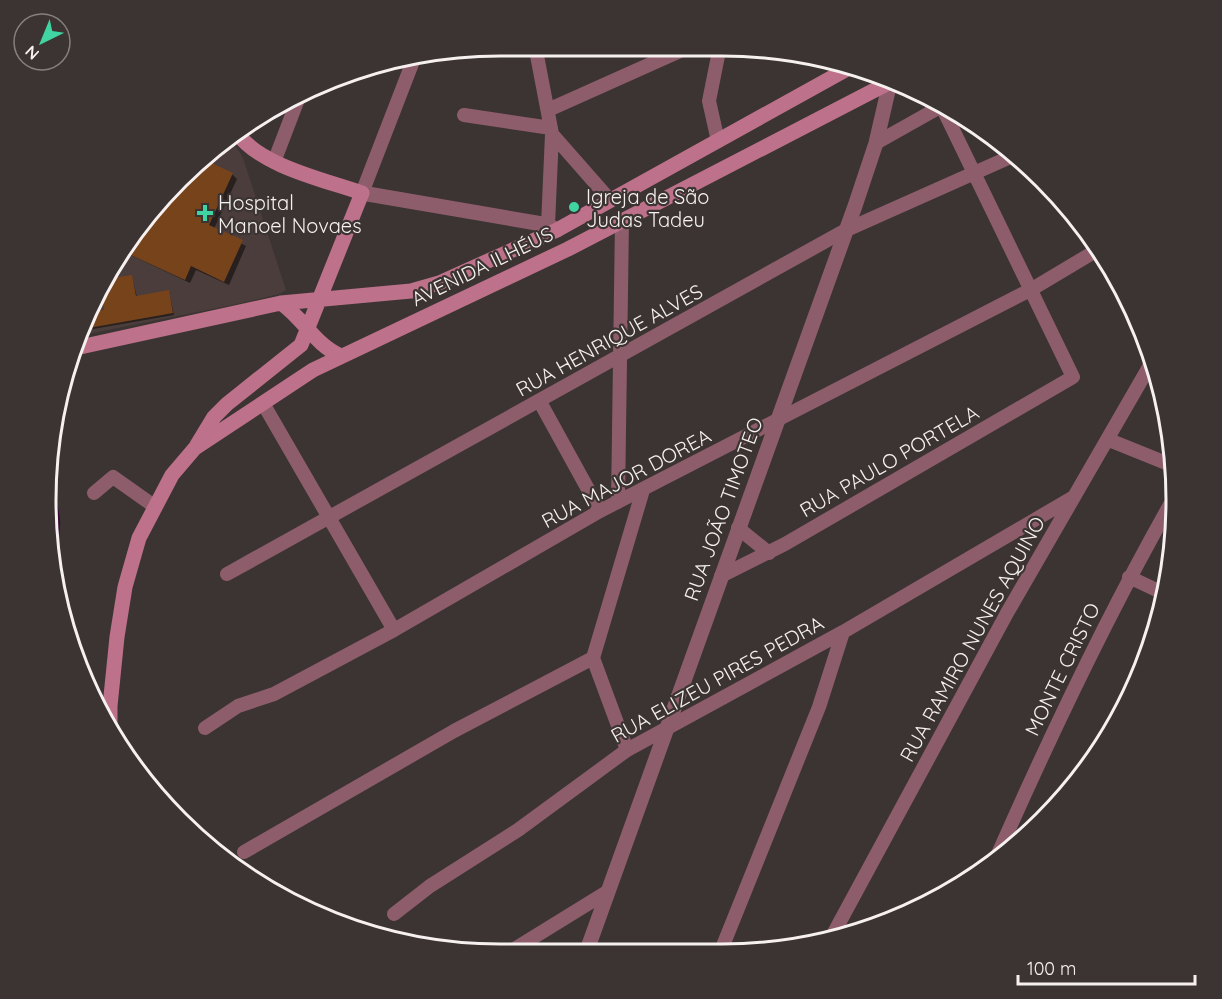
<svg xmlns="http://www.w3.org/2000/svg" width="1222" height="999" font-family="Quicksand,sans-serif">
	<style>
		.built { fill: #4b3d3b }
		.shadow { fill: #0007 }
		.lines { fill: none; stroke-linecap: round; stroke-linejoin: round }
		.stream { stroke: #370a33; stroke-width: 4 }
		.building { fill: #77431b }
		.minor { stroke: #8e5d6c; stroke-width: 14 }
		.tertiary { stroke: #8e5d6c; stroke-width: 15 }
		.secondary { stroke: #be718a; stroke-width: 15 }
		.poi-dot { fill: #3fd4a2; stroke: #3b3432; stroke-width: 2 }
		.labels { text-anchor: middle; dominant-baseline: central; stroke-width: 4.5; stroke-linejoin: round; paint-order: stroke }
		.poi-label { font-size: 20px; fill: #f6f1f0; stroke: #3b3432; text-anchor: start }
		.street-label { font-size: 20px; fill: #f6f1f0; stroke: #3b3432 }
		.rim { fill: none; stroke: #f6f1f0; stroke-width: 3 }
	</style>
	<rect width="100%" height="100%" fill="#3b3432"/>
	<path class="built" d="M231,138L243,158L286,290L279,294L237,304L78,336L121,247L178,178Z"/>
	<path class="shadow" d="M232,174L237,179L214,229L246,246L229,285L196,270L190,283L120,250L178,178Z
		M132,277L137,297L169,292L174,315L93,329L90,323L83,325L89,314L106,311L102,286L105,281Z"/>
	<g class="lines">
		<path class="stream" d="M47,491C64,511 58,536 52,559"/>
	</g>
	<path class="building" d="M203,159L233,173L209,225L243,240L224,282L191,266L185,280L120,250L178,178Z
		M132,275L136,296L169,290L173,313L89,328L87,317L90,312L104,310L101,289L106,279Z"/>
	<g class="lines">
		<path class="minor" d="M535,45L552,134L548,225
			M548,110L691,46
			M464,115L551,128
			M552,134L610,200
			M718,141L709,101L720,46
			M876,143L940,107
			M274,162L300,94
			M362,193L415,56
			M540,402L600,511
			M264,405L394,630
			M1109,440L1176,467
			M94,493L113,477L154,506
			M618,502L622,220
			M738,528L769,553
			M227,574L844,231L1017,154
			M721,576L785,544L1073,377L943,109
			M1129,577L1165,594
			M205,728L238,706L274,694L394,630L600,511L1032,289L1099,249
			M627,750L593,658L643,490
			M244,852L454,731L593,658
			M994,863C1049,738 1107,615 1175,496
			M394,914L430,886L518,830L627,750L843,632L1072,498
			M830,940L1007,613L1153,360
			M508,953L607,892
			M720,953L819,707L843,632"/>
		<path class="tertiary" d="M362,193L548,225L557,230
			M586,953L855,206L876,143L891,78"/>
		<path class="secondary" d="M281,303C304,319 315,345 341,356
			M71,349L281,303L411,291L439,283L557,230L849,68
			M197,445L214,417L227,404L301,345L362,193C325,180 260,166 237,133
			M110,730V706L117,637L125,587L139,538L172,475L195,448L313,370L568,249L896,79"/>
	</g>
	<g class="poi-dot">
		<circle cx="574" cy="207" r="6"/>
		<path d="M202 204h6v6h6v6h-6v6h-6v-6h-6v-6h6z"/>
	</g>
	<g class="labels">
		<g class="poi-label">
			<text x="586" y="196">Igreja de São<tspan x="586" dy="23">Judas Tadeu</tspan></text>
			<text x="218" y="202">Hospital<tspan x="218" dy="23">Manoel Novaes</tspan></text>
		</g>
		<g class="street-label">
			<text transform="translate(482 266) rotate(-26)">AVENIDA ILHÉUS</text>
			<text transform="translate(609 340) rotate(-29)">RUA HENRIQUE ALVES</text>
			<text transform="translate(889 461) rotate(-30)">RUA PAULO PORTELA</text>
			<text transform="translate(626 478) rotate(-28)">RUA MAJOR DOREA</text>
			<text transform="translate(723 509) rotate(-70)">RUA JOÃO TIMOTEO</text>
			<text transform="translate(972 639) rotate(-61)">RUA RAMIRO NUNES AQUINO</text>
			<text transform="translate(1062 669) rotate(-64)">MONTE CRISTO</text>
			<text transform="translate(717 679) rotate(-29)">RUA ELIZEU PIRES PEDRA</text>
		</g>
	</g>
	<path d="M0 0H1222V999H0ZM500 56H722A444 444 0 0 1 1166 500V500A444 444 0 0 1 722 944H500A444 444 0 0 1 56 500V500A444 444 0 0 1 500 56Z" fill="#3b3432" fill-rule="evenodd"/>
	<path class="rim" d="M500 56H722A444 444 0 0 1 1166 500V500A444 444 0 0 1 722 944H500A444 444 0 0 1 56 500V500A444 444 0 0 1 500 56Z"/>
	<g transform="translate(42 42) rotate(223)"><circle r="28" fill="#3b3432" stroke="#86807e" stroke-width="1.5"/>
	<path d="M0-4.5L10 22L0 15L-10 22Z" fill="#3fd4a2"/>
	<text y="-9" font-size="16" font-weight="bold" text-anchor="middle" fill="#f6f1f0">N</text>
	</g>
	<path d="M1018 975v9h177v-9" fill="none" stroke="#f6f1f0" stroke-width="3"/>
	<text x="1027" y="975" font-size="18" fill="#f6f1f0" stroke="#3b3432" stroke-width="4.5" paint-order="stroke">100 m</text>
</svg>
